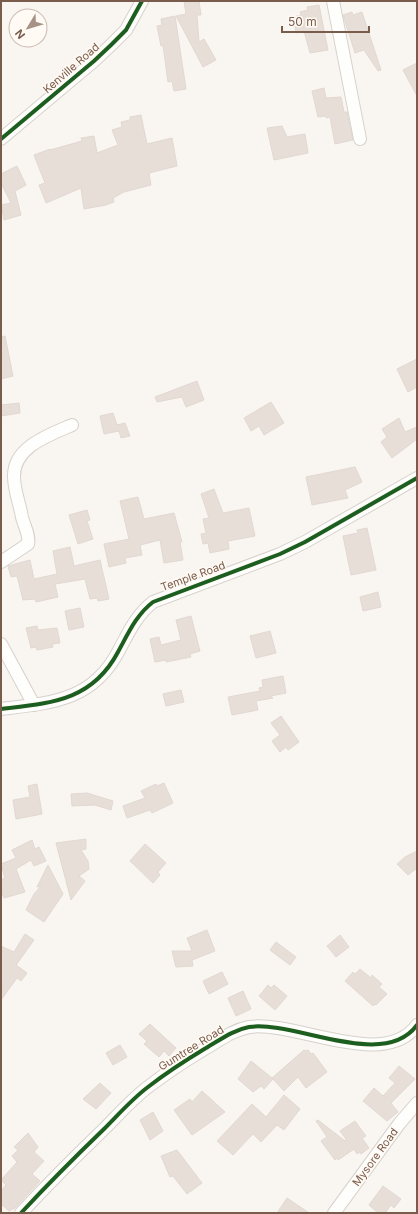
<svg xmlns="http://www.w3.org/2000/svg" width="418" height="1214" font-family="Inter,sans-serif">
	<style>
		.building { fill: #e6ded7; stroke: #e2d8d2 }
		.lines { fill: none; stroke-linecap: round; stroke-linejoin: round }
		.minor-casing { stroke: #d7d1cb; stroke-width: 14 }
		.minor { stroke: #fefefd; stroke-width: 12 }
		.cycleway-casing { stroke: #fffaf3; stroke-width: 6 }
		.cycleway { stroke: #1b5e20; stroke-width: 4 }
		.labels { text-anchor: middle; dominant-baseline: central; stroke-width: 3; stroke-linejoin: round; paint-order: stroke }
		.street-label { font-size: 11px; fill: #7a5c4d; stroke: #fffaf3 }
	</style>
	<rect width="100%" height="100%" fill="#f9f5f0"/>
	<path class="building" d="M184,1H199L201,15H197L199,42L204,39L216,60L203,67L176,16L186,14Z
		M319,5L328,50L310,53L304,31L296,33L293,17L301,15L300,12L308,10L307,7Z
		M352,12L353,15L362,12L381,70L378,71L364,50L355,53L343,15Z
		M175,16L186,89L174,91L172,81L168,82L163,45L161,46L157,26L162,25L161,19Z
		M417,63V96L403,70Z
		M324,88L326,98L341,97L344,112H347L353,140L335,144L330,117L326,118V116L318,117L312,91Z
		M141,115L147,144L172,138L177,166L149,173L151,185L124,192L113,198L114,202L106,205L84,209L81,188L46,203L39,185L45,183L34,155L50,149V150L82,141L81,138L94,136L97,153L118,145L112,130L122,127L121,122L130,120V117Z
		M282,126L287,137L305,134L308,153L274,160L267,128Z
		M17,166L26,185L15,191L21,215L4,220L1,205L11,203L1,183V174Z
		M5,336L13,376L1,379V337Z
		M417,359V387L408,392L397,369Z
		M197,381L204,400L186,407L182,397L157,402L155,397Z
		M271,402L284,423L264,435L259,426L251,431L244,418Z
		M19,403L20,413L1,416V405Z
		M113,413L117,425L125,423L130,436L121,438L119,431L104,434L100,416Z
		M399,418L405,432L417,427V439L392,458L381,442L387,437L382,429Z
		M355,467L362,482L345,490L348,498L312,505L306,477Z
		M214,489L223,513L249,508L255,536L228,541L229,549L210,553L208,543L203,544L201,534L206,533L203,519L209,518L201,494Z
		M138,497L144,519L174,513L182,542H180L183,560L164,563L160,540L140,545L142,555L125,558L126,563L109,567L104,544L129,539L120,501Z
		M87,510L90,520L87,521L93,539L78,544L69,515Z
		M367,528L376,570L351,575L343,536L358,533L357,530Z
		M70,547L74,566L100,560L109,599L98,601L97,598L90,599L85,579L55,584L58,597L36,602L35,599L23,600L17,576L11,577L8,566L30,560L34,579L57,574L53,551Z
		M378,592L381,607L363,611L360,597Z
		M80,608L84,627L69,630L65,611Z
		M191,616L200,651L190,654L191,657L166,662V660L155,662L150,639L159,637L161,645L181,640L176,620Z
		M37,626L38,630L57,628L60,643L52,644L53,647L37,650L36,647L31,648L26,628Z
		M270,631L276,653L256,658L250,636Z
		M283,676L286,693L271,696L273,698L256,701L258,710L232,715L228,697L260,691L259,688L263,687L262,680Z
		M181,690L184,702L166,706L163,694Z
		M281,716L299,742L288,750L286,747L280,752L272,741L280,735L271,723Z
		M164,783L173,803L152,813L150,810L127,818L123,806L145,798L141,791L156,784L157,786Z
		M37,784L42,814L16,819L13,800L30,797L28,786Z
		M87,793L113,801L111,810L95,805L72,806L71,794Z
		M86,839V849L81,850L88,861L89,869L79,876L85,881L71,900L56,843Z
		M32,840L35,849L39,847L46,861L34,866L31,860L16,869L25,892L4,898L1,890V880L5,878L1,864L16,858L12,850Z
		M145,844L166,863L158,872L160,875L153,883L130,861Z
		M417,851V868L408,875L397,864L405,857Z
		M48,865L63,894L44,922L26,910L34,894L41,886L37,887Z
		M207,930L215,951L192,960L193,966L176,967L172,951H192L187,938Z
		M25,934L34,940L16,965L27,973L21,981L17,978L1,1000V946L14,952Z
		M340,935L349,947L336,957L327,946Z
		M276,942L296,957L290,965L270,950Z
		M360,969L371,978L372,975L382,984L379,987L387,994L376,1005L375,1004L373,1006L345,981L353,972L355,974Z
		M222,972L228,984L209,994L203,981Z
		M268,985L271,988L274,985L287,996L275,1010L259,996Z
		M243,991L251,1009L236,1016L228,998Z
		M150,1024L176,1048L169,1056L164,1051L159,1057L144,1044L147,1041L139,1034Z
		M120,1045L127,1057L113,1065L106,1053Z
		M304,1050L305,1051L308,1050L311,1054L313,1053L327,1072L306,1088L298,1077L284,1091L273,1079L264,1089L261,1086L253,1092L238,1079L251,1061L272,1078Z
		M399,1066L415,1079L391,1103L398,1112L387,1121L363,1101L374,1088L383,1096L395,1083L389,1078Z
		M100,1083L111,1093L96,1109L83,1099Z
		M202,1091L225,1112L192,1135L174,1110L190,1099L192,1102Z
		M284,1095L300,1109L284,1130L277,1125L261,1142L253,1134L233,1155L217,1141L252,1104L266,1117Z
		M153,1112L163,1131L150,1140L140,1120Z
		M318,1120L345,1141L346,1139L340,1131L355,1121L366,1136L362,1138L369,1148L361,1154L360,1152L357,1154L354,1149L338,1160L337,1158L335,1160L321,1141L327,1137L316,1121Z
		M28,1133L38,1147L34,1152L44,1161L32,1174L40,1181L15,1208L9,1211L1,1204V1191L6,1185L1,1180L17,1162L12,1156L18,1150L14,1147Z
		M177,1150L202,1183L187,1194L173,1176L170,1177L161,1156Z
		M383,1186L401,1199L394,1208L391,1205L385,1213H378L369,1205Z
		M287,1198L309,1213H277Z"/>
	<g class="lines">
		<defs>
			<path id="minor" d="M333,1L360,139
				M1,139L94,61L111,45L126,30L142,1
				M1,562L28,544C30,535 24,526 22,517C20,505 14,490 14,477C13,447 49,435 72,425
				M1,644L34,705
				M1,709C51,703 92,701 118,652C128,634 136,615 153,602L280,554L305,542L417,478
				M21,1213C48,1184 76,1156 104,1129C118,1115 132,1099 148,1087C166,1073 186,1060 206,1048C220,1040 233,1030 249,1027C295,1020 384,1071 417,1025
				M334,1213L399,1124L417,1103"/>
		</defs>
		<use href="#minor" class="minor-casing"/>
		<use href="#minor" class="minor"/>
		<defs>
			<path id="cycleway" d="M1,139L94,61L111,45L126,30L142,1
				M1,709C51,703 92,701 118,652C128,634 136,615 153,602L280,554L305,542L417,478
				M21,1213C48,1184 76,1156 104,1129C118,1115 132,1099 148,1087C166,1073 186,1060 206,1048C220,1040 233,1030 249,1027C295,1020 384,1071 417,1025"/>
		</defs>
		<use href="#cycleway" class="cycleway-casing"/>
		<use href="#cycleway" class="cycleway"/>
	</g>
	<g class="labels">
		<g class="street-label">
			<text transform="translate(71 68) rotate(-41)">Kenville Road</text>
			<text transform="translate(193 576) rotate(-20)">Temple Road</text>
			<text transform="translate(191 1048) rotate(-32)">Gumtree Road</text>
			<text transform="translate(375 1157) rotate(-54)">Mysore Road</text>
		</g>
	</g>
	<rect width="418" height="1214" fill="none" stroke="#7a5c4d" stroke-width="4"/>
	<g transform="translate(28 28) rotate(232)"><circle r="19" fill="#fffaf3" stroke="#cabbb1"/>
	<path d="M0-3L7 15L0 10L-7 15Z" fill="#a69286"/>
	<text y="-6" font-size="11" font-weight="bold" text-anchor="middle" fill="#7a5c4d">N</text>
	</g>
	<path d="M282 26v6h87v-6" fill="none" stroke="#7a5c4d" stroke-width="2"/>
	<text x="288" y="26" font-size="12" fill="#7a5c4d" stroke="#fffaf3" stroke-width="3" paint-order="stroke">50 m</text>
</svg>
